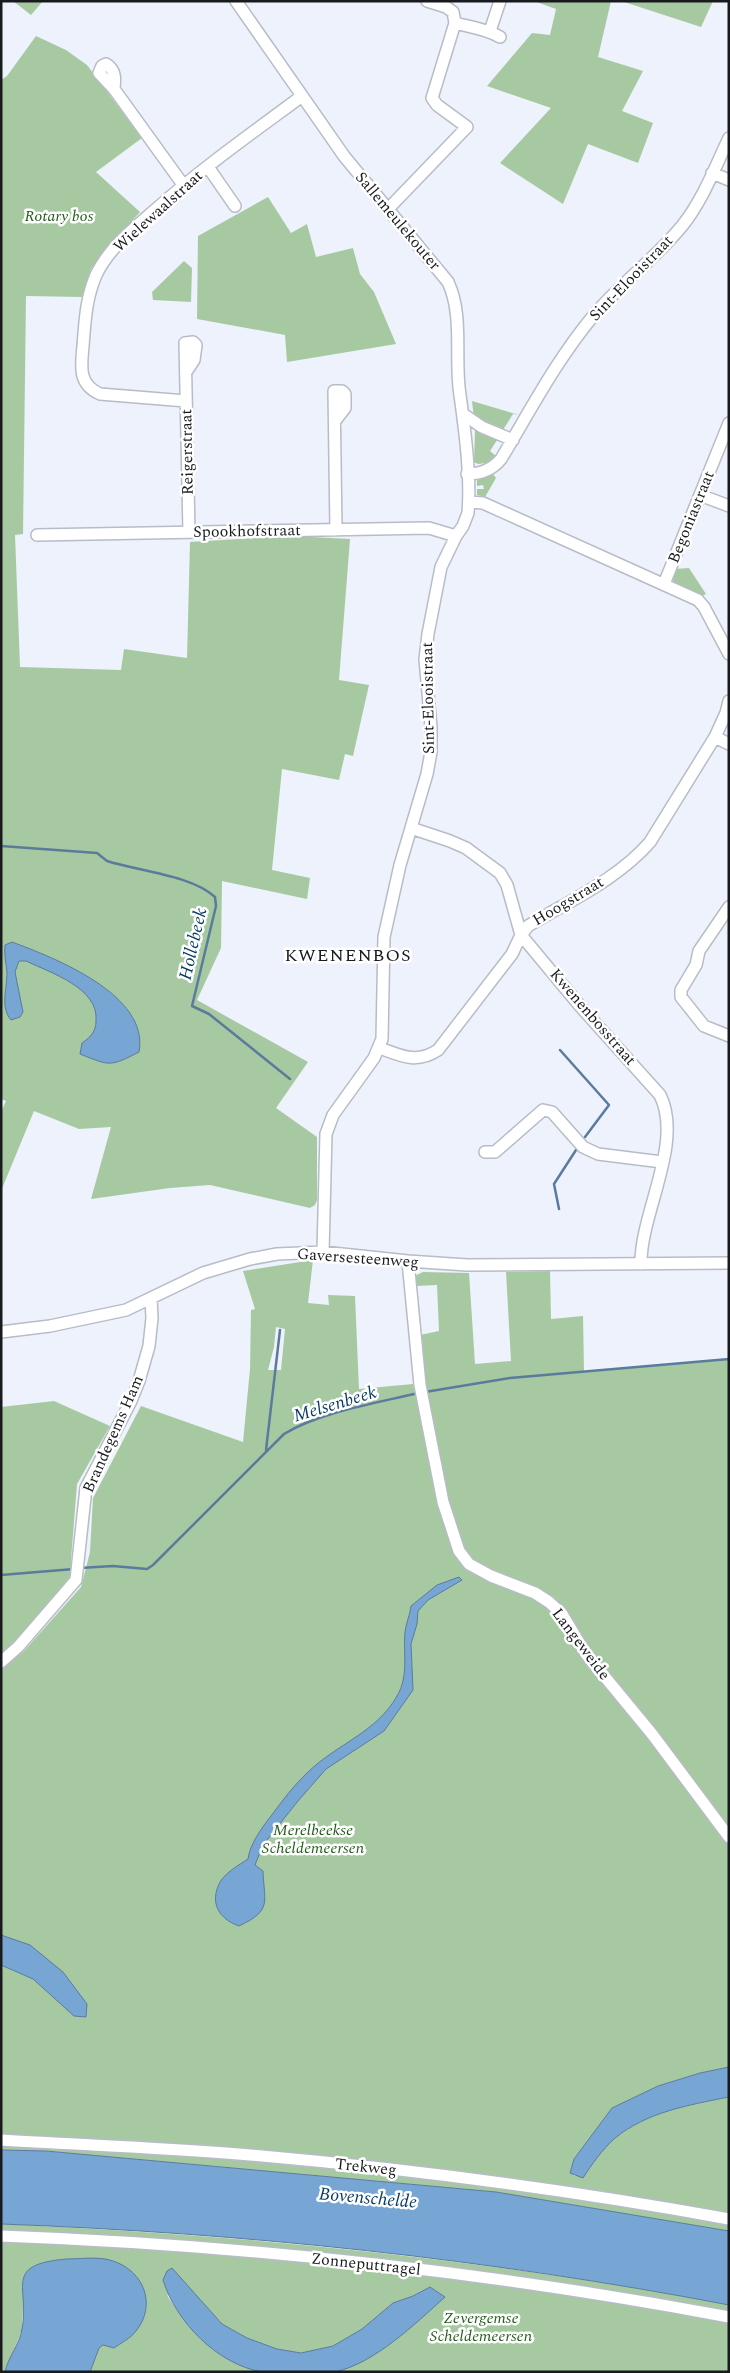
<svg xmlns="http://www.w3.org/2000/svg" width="730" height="2373" font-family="Spectral,serif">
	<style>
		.green { fill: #a7c9a1; fill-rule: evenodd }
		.water { fill: #77a5d4; stroke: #5b7b9d }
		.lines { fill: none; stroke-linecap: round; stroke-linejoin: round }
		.stream { stroke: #5b7b9d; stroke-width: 2.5 }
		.minor-casing { stroke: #b7bcc6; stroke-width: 14 }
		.minor { stroke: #fff; stroke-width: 11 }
		.labels { text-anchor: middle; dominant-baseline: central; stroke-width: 5; stroke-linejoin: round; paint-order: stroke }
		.street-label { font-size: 16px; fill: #191a1e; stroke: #fff }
		.park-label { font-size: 16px; font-style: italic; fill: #225c19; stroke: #fff }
		.water-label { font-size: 18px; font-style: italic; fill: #063b67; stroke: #fff }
		.neighbourhood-label { font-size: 18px; letter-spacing: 1px; fill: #191a1e; stroke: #fff }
	</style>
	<rect width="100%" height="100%" fill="#edf2fc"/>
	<path class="green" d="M13,1H43L31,15Z
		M534,1H611L598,57L643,71L622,111L653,123L638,163L588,144L563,204L500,163L551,108L487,86L532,33L550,35L556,9Z
		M621,1H713L701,27Z
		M36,36L66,50L87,65L142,138L96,172L140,212L101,255L91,269L82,297L26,296L23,534L15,535L20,667L121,670L124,649L187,658L190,542L292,536L350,539L339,680L369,685L353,756L345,754L339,780L282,769L272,870L310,878L307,899L222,881L221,948L197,1000L308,1062L276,1108L317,1137V1200L315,1205L310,1208L210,1185L170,1188L91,1199L111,1127L79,1129L34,1111L1,1191V1112L6,1101L1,1099V80L7,76Z
		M268,197L291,233L307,224L316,257L353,248L360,274L374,292L396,344L287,362L285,335L197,319L198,236Z
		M184,261L192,268L191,302L153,300L152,292Z
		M472,401L519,415L513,414L503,430L474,418Z
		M480,430L499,437L490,451L496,456L486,463L478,464L474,462L475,431Z
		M493,474L496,478L485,497L477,495V489H484L483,485L477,486V480Z
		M689,568L706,594L700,597L673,581L675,569Z
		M313,1260L308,1303L329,1305L328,1295L355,1296L359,1389L413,1384L440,1505L451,1545L458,1557L535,1596L554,1610L707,1810L729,1845V2067L700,2073L658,2086L612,2108L574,2159L571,2173L575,2176C589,2164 601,2151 614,2139C646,2112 689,2105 729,2097V2231L496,2192L46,2151L1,2150V1670L24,1651L81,1587L90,1552L93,1498L141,1406L243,1442L250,1369L251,1310L255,1309L243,1271ZM276,1327L285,1329L281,1370H268L274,1347Z
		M550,1271L551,1319L583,1316L584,1371L729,1359V1831L587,1647C581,1637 575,1621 567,1614C542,1595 502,1585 477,1565C447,1541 425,1378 420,1335L439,1331L437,1285L416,1286L415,1276L423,1272L469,1273L475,1364L511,1361L506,1272Z
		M54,1401L110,1426L77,1484L71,1560L72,1574L23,1636L1,1656V1407Z
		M1,2224C245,2235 489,2259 729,2305V2372H334L369,2357L430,2287L413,2296L393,2303L362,2329L333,2346L301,2353L277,2349L247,2338L222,2324L202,2303L167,2295C191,2334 218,2360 263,2372H90L99,2348L103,2345L112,2260L49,2261L23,2311L22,2330L5,2372H1Z"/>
	<path class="water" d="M12,942C55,958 150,995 139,1052C110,1067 110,1066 80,1054L82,1043C91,1037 96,1031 96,1021C99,988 51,973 26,961H19L15,972L23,1012L20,1017L11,1020C0,1007 7,990 7,972C6,963 4,955 5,945Z
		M459,1577L462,1580L428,1600L418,1611L417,1624L411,1644L413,1690L384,1731L326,1769L298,1801L263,1845L255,1865L263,1871C264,1902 273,1910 239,1926C219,1919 209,1903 220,1882C226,1872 239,1865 248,1859C250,1844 261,1829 271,1816C282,1801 294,1785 308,1772C337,1744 377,1732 397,1696C409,1676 403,1654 405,1632C406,1623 410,1615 411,1606L437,1585Z
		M1,1935L30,1945L63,1972L87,2004L86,2017L74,2016L33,1979L1,1965Z
		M729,2067V2097C689,2105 646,2112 614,2139C602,2150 592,2164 583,2178L570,2173L574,2159L612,2108L658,2086L700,2073Z
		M1,2150L46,2151L496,2192L729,2231V2305C489,2259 245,2233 1,2224Z
		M66,2259C80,2259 100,2256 113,2261C144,2271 157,2305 136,2331C131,2338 121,2343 114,2348L103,2345L99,2348L90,2372H5C8,2357 20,2344 22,2329C30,2287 2,2265 66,2259Z
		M172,2268L222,2324L247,2338L277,2349L301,2353L333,2346L362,2329L393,2303L413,2296L430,2287L445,2297C415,2324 375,2363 335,2372C324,2373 311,2372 300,2372C288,2372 274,2373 262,2372C217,2364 176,2322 163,2280L167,2271Z"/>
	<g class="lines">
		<path class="stream" d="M1,846L97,853L107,861C138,871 191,875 215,897L216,906L192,1006L209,1014L290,1079
			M560,1050L609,1105L585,1137
			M559,1209L554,1184L576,1150
			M425,1392L510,1378L729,1359
			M266,1450L280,1330
			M80,1568L113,1566L147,1569L153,1565L284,1434C320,1412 377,1403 418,1393
			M1,1575L74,1569"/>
		<defs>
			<path id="minor" d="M236,1L344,156L448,282C464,316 454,358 460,395C465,431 471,477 468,513L463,526L456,536L441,567L428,634L425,659L431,727V752L427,774L400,865L384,937L382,1039L374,1058L333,1115L326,1134L323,1252
				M427,1L446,7L453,12L455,23C470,27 487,29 500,37
				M490,31L500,1
				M114,89L99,73L102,66L106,64C116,70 115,79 114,89L184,186
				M208,167L235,206
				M712,173L729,180
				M388,209L467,127L437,105L432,98L455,23
				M186,372L194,360L196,345L193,342L185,343L189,532
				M186,401L100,394C78,384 81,367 83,346C85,321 86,298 96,275C109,248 133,229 155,210C201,169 252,133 302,96
				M463,414L482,427L513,440
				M335,421L345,408V394L342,391H334L336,530
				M467,474C481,474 492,470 501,459C530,411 557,359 594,315C621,283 656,258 682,226C703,200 715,167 729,138
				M700,495L729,506
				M469,502L483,503L698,600L704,607L729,654
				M37,535L429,528L456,536
				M664,584L729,423
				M715,737L729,744
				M411,828L450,841L466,848L500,873L507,885L521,935L580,1006L660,1095C684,1143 640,1214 641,1264
				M729,907L699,951L696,965L681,990V997L704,1026L729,1036
				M380,1048C401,1056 417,1064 438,1050L512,954L521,935L528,926C569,901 618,879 650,842L715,737L726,713L729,701
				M485,1152H495L543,1110L552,1112L583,1147L598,1154L662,1162
				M408,1261L420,1385L443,1502L459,1551L469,1564L491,1576L535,1593L549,1602L562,1614L586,1654L652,1734L729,1837
				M1,1332L50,1326L126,1310L203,1273L250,1259L277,1254L323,1252L408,1261L467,1265L729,1263
				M1,1662L18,1647L76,1580L86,1488L131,1401L139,1381L149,1346L152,1318L151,1298
				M1,2140C84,2145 167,2148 250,2155C410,2169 571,2190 729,2219
				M1,2236C245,2245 489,2272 729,2317"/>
		</defs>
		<use href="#minor" class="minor-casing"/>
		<use href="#minor" class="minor"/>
	</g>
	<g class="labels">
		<g class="street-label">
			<text transform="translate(158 211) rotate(-42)">Wielewaalstraat</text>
			<text transform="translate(398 221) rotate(50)">Sallemeulekouter</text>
			<text transform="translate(631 278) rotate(-46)">Sint-Elooistraat</text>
			<text transform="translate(187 452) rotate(-91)">Reigerstraat</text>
			<text transform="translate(691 517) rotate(-68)">Begoniastraat</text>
			<text transform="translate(247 531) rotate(-1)">Spookhofstraat</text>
			<text transform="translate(428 698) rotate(-91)">Sint-Elooistraat</text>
			<text transform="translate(568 901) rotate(-31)">Hoogstraat</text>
			<text transform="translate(593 1017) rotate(49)">Kwenenbosstraat</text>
			<text transform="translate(358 1258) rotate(4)">Gaversesteenweg</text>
			<text transform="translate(113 1434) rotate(-66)">Brandegems Ham</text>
			<text transform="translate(581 1644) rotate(53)">Langeweide</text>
			<text transform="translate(366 2167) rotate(6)">Trekweg</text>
			<text transform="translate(366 2264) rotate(6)">Zonneputtragel</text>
		</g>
		<g class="park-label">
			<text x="59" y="216">Rotary bos</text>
			<text x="313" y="1830">Merelbeekse<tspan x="313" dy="18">Scheldemeersen</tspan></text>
			<text x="481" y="2318">Zevergemse<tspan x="481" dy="18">Scheldemeersen</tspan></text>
		</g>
		<g class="water-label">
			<text transform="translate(193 944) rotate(-77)">Hollebeek</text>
			<text transform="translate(335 1404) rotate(-17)">Melsenbeek</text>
			<text transform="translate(368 2198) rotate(5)">Bovenschelde</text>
		</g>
		<g class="neighbourhood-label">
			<text x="348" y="955">KWENENBOS</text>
		</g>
	</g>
	<rect width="730" height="2373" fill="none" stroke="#191a1e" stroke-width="5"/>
</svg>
